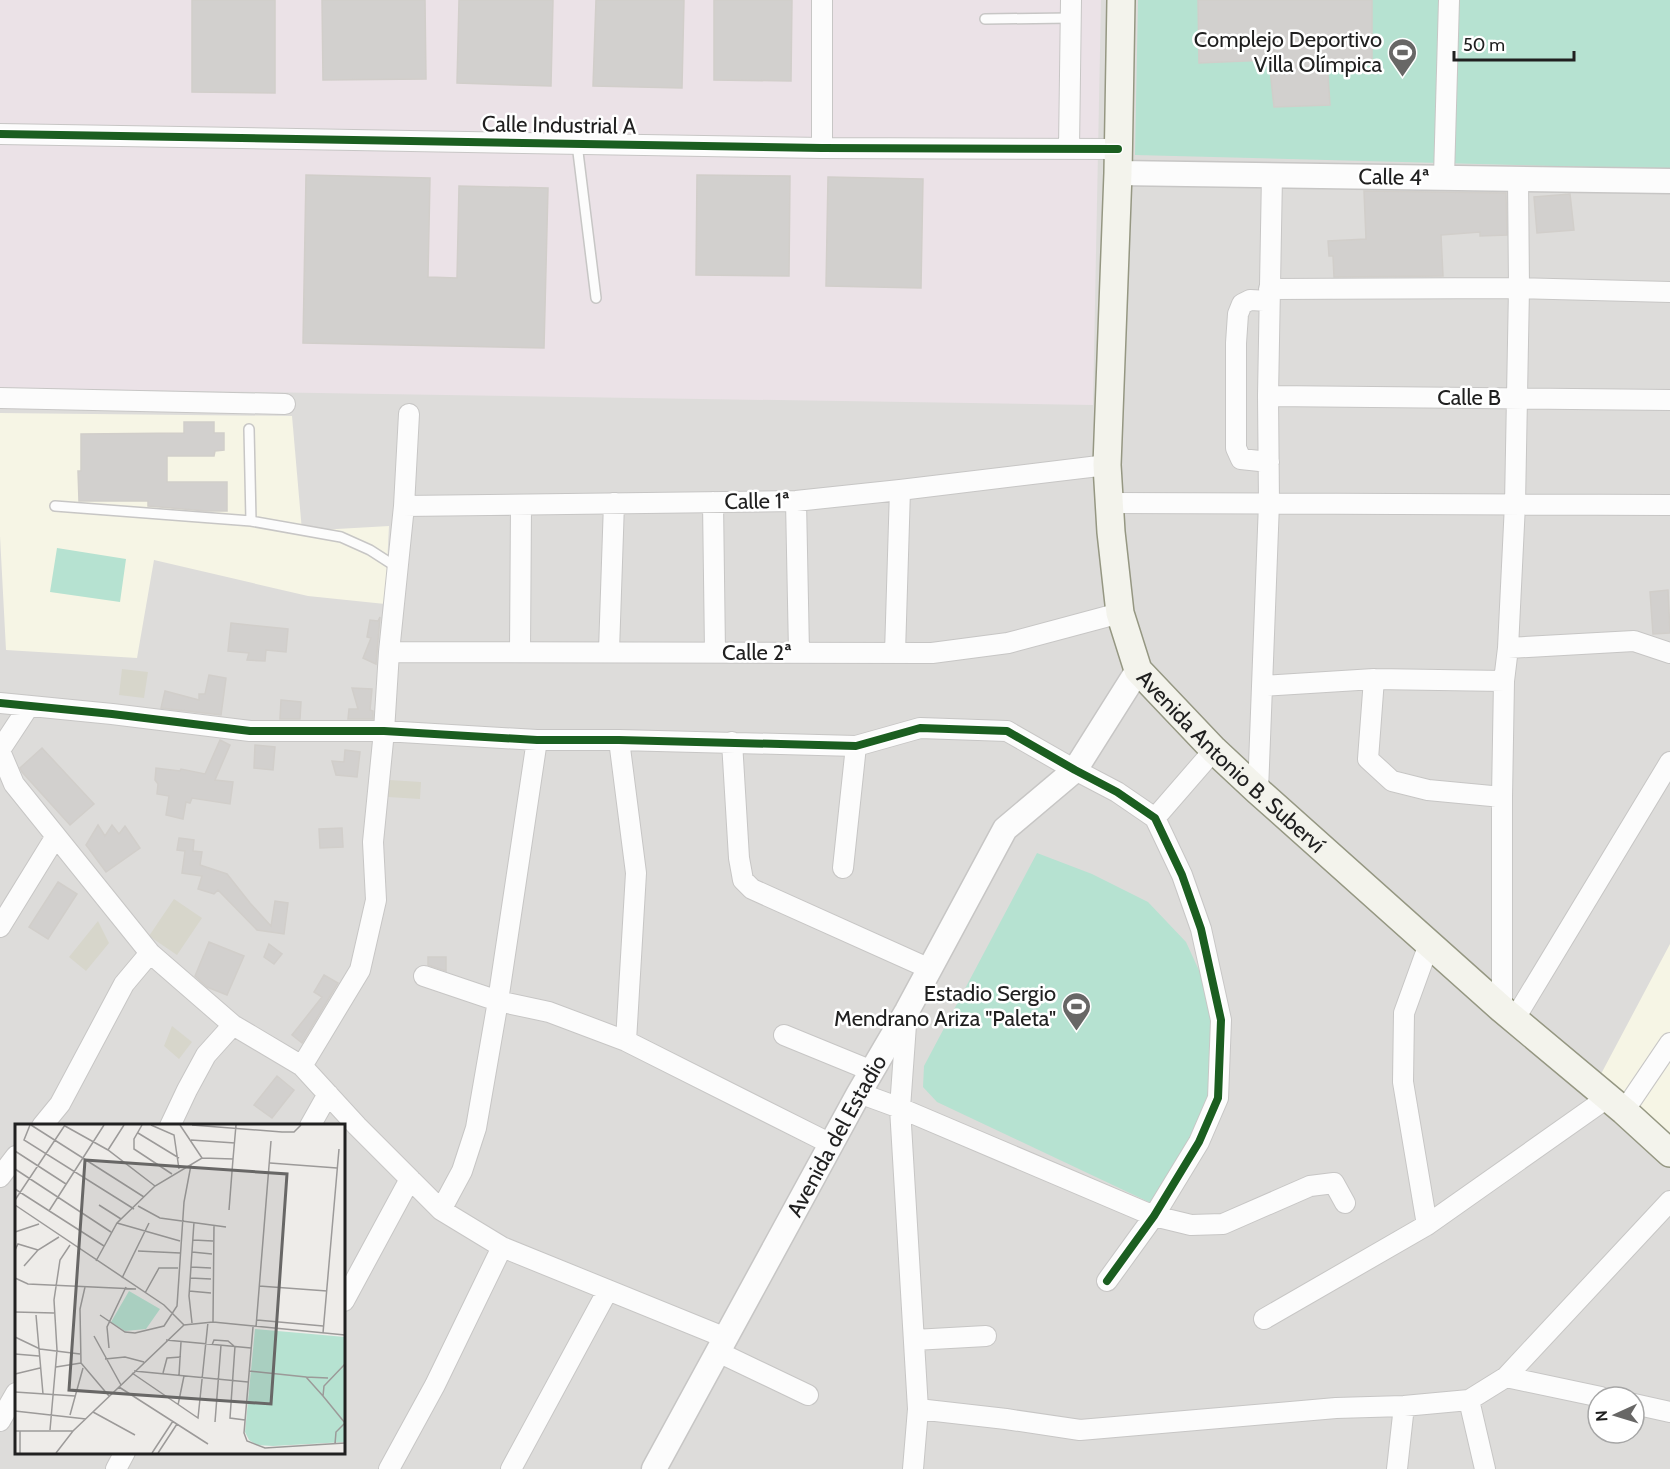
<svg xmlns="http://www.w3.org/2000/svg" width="1670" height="1469" font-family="Cabin,sans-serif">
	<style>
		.residential { fill: #dddcda; fill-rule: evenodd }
		.industrial { fill: #ebe2e7 }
		.education { fill: #f6f5e5 }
		.construction { fill: #d7d6cb }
		.pitch { fill: #b6e2d1 }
		.building { fill: #d2d0ce; stroke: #d1ceca; stroke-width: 1.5 }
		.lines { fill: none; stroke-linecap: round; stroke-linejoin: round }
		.service-casing { stroke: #c7c6c5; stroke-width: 12 }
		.minor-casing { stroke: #c7c6c5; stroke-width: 22 }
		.tertiary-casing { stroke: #c7c6c5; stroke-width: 27 }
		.secondary-casing { stroke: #959782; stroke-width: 30 }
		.service { stroke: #fcfcfc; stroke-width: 9 }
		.minor { stroke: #fcfcfc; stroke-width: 20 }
		.tertiary { stroke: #fcfcfc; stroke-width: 24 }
		.secondary { stroke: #f3f3ec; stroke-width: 27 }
		.cycleway-casing { stroke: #fff; stroke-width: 11 }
		.cycleway { stroke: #1b5e20; stroke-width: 8 }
		.labels { text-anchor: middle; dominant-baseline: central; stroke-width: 5; stroke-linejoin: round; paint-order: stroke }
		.poi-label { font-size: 22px; fill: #202020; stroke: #fff; text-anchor: end }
		.street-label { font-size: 22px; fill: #202020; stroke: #fff }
		.inset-road { fill: none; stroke: #9c9a99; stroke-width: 1.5 }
		.view { fill: #686766; fill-opacity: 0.15; stroke: #686766; stroke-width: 3 }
		.inset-edge { fill: none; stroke: #202020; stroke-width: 3 }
	</style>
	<rect width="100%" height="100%" fill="#eeece9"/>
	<path class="residential" d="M0,0H1670V1469H0ZM16,1126H344V1452H16ZM1598,1397H1634V1433H1598Z"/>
	<path class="industrial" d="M0,0H1101L1093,405L0,388Z"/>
	<path class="education" d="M0,413L292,416L302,531L389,526L385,604L308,596L154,560L137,658L6,650L0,536Z
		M1670,944V1134L1601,1074Z"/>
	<path class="construction" d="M122,669L148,672L144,698L119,695Z
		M389,780L421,782L420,799L388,797Z
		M174,899L202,918L177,955L149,936Z
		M98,921L109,943L86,971L69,957Z
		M172,1026L192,1042L179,1059L164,1046Z"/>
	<path class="pitch" d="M1138,0H1670V169L1135,155Z
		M57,548L126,559L120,602L50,592Z
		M1037,853L1092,874L1148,902L1186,942L1202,977L1212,1015V1095L1188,1147L1153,1204L937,1102L923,1087L924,1066Z"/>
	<path class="building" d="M192,0H275V93L192,92Z
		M322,0H425L426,79L323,80Z
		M459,0H553L551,86L457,83Z
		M596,0H684L682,88L593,86Z
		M714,0H792L791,81L714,80Z
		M1198,0H1372V63L1327,60L1330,105L1274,107L1269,60L1199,63Z
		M306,175L430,178L428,277L457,278L459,186L548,188L544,348L303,343Z
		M697,175L790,176L789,276L696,275Z
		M828,177L923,179L921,288L826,286Z
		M1364,191L1506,193L1507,235L1480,236V232L1441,235L1443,276L1334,277L1333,256H1329L1328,241L1366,239Z
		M1570,194L1574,230L1537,233L1534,197Z
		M184,422H214V433H224V450L215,451L214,456H167V482H227V511H206L148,506V501H79L78,471H81V434L184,433Z
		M1668,590L1670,633L1653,634L1650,592Z
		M380,617L376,664L363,658L371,638L367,637L370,620L378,621Z
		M231,623L288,629L286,652L266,650L265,661L247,660L249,653L228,651Z
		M209,675L226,678L221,715L161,708L165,691L199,700V694H205Z
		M352,688L372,689L370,710L373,711V719H348L349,709H358Z
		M281,700L301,702L300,719H280Z
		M220,740L230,745L215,780L233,782L230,804L192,798L190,803L186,802L183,819L166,815L169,796L157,794L158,784L155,780L156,768L180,771L181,769L205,774Z
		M255,745L275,747L273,770L254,768Z
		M42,748L94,804L70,825L22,772L20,768Z
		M345,750L360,752L357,777L336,775L332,761L344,762Z
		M98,825L105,836L112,825L119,834L125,826L140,848L106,872L86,845Z
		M342,828L343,847L320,848L319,829Z
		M179,838L194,840L193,851L202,852L200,865L227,874L250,903L271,926L275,901L288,903L284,934L257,930L218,890L214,894L198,889L202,876L182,873L185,851L177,850Z
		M58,882L77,894L48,939L29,927Z
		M209,942L244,956L227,995L207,987L195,976Z
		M269,944L282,954L274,964L264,957Z
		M428,957H446V971L428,965Z
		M324,975L338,983L302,1043L292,1035L322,997L314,992Z
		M277,1076L294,1090L272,1118L254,1105Z"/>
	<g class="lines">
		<defs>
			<path id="service" d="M985,19L1071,18
				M577,144L596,298
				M249,429L251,521
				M55,506L251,521L341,537L370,550L398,568"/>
			<path id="minor" d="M0,134L822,148L1118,149
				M822,148V0
				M1069,149L1071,0
				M1444,177L1449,0
				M1269,289L1519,288L1670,292
				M1268,396L1670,400
				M0,398L285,404
				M1269,462L1241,459L1236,448V343L1238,314L1242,304L1250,300L1269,301
				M796,501L799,652
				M713,502L715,652
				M1109,503L1670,505
				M404,506L796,501L900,490L1107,465
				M1508,648L1634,641L1670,653
				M609,651L614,503
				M389,652L932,653L1008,643L1120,613
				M520,652L521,505
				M895,653L900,490
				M1374,679L1368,759L1392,781L1428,790L1502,797
				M1262,686L1374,679L1504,681
				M0,703L112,714L250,731H384L537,740H619L856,746L920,728L1007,731L1075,770L1117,792L1155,818L1182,875L1201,929L1221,1020L1218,1098L1199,1142L1154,1216L1107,1281
				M619,740L636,873L626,1041
				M732,742L739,858L743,880L752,889L930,969
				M0,750L29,706
				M0,751L14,784L150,953L233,1025L302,1066L357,1126L441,1210L502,1247L726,1338
				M1258,791L1269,503L1268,396L1272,175
				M1155,818L1214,750
				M843,868L856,746
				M0,927L56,836
				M424,976L498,1001L549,1012L626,1041L831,1144
				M1502,1009V797L1504,681L1508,648L1515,504L1519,288L1518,178
				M907,1011L900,1108L918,1409L913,1469
				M1514,1020L1670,762
				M784,1035L872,1071
				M302,1066L360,970L376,900L373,842L384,731L389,652L404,506L409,414
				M859,1093L900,1108L1154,1216L1191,1225L1223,1224L1310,1186L1334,1183L1345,1203
				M1624,1111L1670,1043
				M42,1126L60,1104L124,984L150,953
				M170,1126L187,1090L206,1055L233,1025
				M310,1126L328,1094
				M0,1177L16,1156
				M441,1210L462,1171L476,1128L498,1001L537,740
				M1427,1225L1403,1082L1404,1013L1429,944
				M344,1301L410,1179
				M1264,1319L1427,1225L1607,1098
				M914,1340L986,1336
				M718,1352L808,1395
				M1506,1377L1601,1397
				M1469,1400L1485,1469
				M1634,1404L1670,1412
				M918,1409L1006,1419L1080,1430L1336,1408L1404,1406L1469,1400L1506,1377L1670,1201
				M0,1421L16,1393
				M116,1469L125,1452
				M389,1469L435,1385L502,1247
				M511,1469L608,1290
				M1397,1469L1404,1406"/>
			<g id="tertiary">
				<path d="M1118,173L1670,181"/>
				<path id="s1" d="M654,1469L859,1093L907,1011L1005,829L1075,770L1138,670"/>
			</g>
			<g id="secondary">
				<path id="s2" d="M1121,0L1118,173L1107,465L1111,532L1120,613L1138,670L1214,750L1258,791L1502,1009L1624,1111L1670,1153"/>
			</g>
		</defs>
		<use href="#service" class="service-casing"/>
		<use href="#minor" class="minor-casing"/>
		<use href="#tertiary" class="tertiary-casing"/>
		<use href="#secondary" class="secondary-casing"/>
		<use href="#service" class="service"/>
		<use href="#minor" class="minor"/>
		<use href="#tertiary" class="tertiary"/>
		<use href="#secondary" class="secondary"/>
		<defs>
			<path id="cycleway" d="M0,134L822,148L1118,149
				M0,703L112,714L250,731H384L537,740H619L856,746L920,728L1007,731L1075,770L1117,792L1155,818L1182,875L1201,929L1221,1020L1218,1098L1199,1142L1154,1216L1107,1281"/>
		</defs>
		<use href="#cycleway" class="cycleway-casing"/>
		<use href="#cycleway" class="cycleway"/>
	</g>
	<defs>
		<symbol id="stadium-pin" viewBox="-11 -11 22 30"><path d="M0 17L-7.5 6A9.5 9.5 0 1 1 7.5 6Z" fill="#686766" stroke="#fff"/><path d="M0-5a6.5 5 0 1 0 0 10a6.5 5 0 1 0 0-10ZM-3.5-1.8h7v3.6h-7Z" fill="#fff"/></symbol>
	</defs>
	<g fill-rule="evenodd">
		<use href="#stadium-pin" x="1386" y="36" width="33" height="45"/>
		<use href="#stadium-pin" x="1060" y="990" width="33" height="45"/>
	</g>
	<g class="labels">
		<g class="poi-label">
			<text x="1382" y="39">Complejo Deportivo<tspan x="1382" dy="25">Villa Olímpica</tspan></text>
			<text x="1056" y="993">Estadio Sergio<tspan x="1056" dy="25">Mendrano Ariza "Paleta"</tspan></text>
		</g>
		<g class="street-label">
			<text transform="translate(559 125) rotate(1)">Calle Industrial A</text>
			<text transform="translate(1394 177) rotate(1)">Calle 4ª</text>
			<text x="1469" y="397">Calle B</text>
			<text transform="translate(757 501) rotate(-1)">Calle 1ª</text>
			<text x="757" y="652">Calle 2ª</text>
			<text stroke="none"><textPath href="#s2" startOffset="804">Avenida Antonio B. Suberví</textPath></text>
			<text stroke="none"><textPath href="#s1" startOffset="380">Avenida del Estadio</textPath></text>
		</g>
	</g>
	<g transform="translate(15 1124)">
		<rect width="330" height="330" fill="#eeece9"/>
		<path d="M114,167L145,185L131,205L110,207L96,198ZM240,205L330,213V318L258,322L242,321L234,316L230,308Z" fill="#b6e2d1"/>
		<path class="inset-road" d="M15,1L9,16L119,85M16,1L129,73M127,1L119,15V25L157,50M136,1L159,11L164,45M165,1L187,34M177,1L267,8H279L286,1M50,2L93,26L140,62M123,9L164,34M176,16L220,19M93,26L109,1M0,27L51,60M255,39L322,44M0,45L96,108M0,65L89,122M0,76L50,1M0,81L149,181L169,201M84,81L106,95M123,82L145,94L211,103M214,86L218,35M34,87L89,1M102,99L165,117M0,108L24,100M178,116L198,117M0,126L3,120L23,126M123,127L165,129M177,128L197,130M81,137L102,99L140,62L187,34L218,35L221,1M9,142L23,126L44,113M176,143L196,144M0,154L13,160L121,165M107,154L134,99M175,154L196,155M244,162L312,167M70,163L65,185L66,239L94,272M174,167L196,169M130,169L144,144H163M0,188L39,189M21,191L28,270M85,191L110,208L120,209L149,202L162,182L169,78L176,41M242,196L308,202M198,198L199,101M177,199L174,172L179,98M238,203L229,309L232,317L250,324L330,319M241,203L256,17M308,209L324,25M79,212L106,261M0,213L25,225L65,230M151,216L236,224M197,221L199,216L213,217L219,222M220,222L215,294L230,296M94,224L92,203L111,163M0,230L24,232M90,235L110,233L129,238M41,243L66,239M119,247L233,258M234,247L291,253L308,272M117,249L183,294L193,198M148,249L152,234L166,233M0,250L25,244M164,251L166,218M291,253L313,254M104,263L193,320M0,268L60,272M163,281L169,252M0,287L71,295M78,288L120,311M55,291L68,244M200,298L206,221M35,306L42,226L39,176L45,136L55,121M0,307H58M5,307V329M320,320L321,308L330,299L308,272L309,262L330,240M41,329L58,307L169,201L198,198L330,211M137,329L158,297M143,329L162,300"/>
		<path class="view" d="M70,36L272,50L256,280L54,266Z"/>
		<rect width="330" height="330" class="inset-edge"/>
	</g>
	<g transform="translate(1616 1415) rotate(266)"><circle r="28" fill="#ffffff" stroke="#a6a6a6" stroke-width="1.5"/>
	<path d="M0-4.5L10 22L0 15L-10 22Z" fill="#686766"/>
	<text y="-9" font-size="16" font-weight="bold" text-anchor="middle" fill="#202020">N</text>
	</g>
	<path d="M1454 51v9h120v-9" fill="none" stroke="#202020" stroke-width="3"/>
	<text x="1463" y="51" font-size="18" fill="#202020" stroke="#ffffff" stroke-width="4.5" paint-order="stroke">50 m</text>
</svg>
